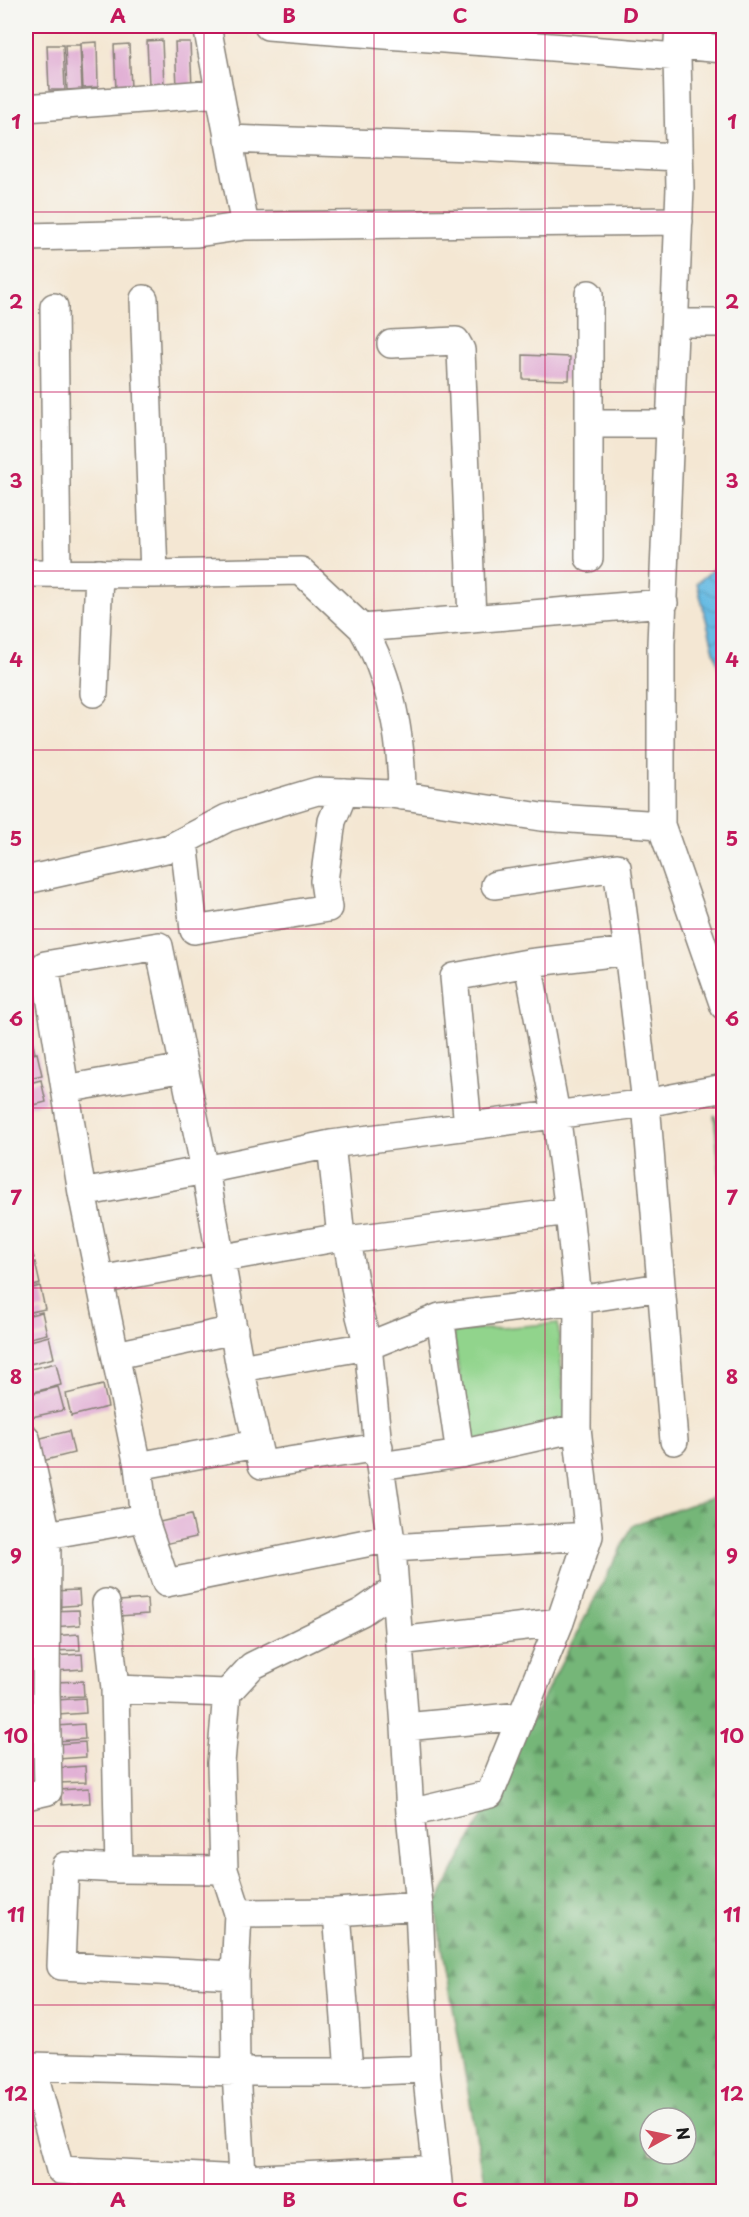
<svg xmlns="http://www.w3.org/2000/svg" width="749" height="2217" font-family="'Playpen Sans',sans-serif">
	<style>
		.forest { fill: url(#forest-firs); stroke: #48694a; stroke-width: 1.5; fill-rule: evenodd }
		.garden { fill: #91d48c; stroke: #567854; stroke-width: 1.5 }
		.water { fill: url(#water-waves); stroke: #426c80; stroke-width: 1.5 }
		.building { fill: #e2b1d5 }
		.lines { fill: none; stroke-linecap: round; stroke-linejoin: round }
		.minor-casing { stroke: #888278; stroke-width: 30 }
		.minor { stroke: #fff; stroke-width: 27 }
		.grid { fill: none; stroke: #c2185b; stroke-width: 1.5; stroke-opacity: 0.55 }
		.neatline { fill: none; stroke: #c2185b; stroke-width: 2 }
		.grid-label { font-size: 20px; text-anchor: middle; font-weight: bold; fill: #c2185b }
	</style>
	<defs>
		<pattern id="forest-firs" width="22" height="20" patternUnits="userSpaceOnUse" patternTransform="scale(1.5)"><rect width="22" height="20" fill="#74b678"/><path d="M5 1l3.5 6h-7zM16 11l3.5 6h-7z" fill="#5e9362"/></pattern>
		<pattern id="water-waves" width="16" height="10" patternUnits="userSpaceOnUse" patternTransform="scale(1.5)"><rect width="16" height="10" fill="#67bbe3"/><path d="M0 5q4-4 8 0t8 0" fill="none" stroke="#59a0c2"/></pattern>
	</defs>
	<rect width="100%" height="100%" fill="#f6f6f2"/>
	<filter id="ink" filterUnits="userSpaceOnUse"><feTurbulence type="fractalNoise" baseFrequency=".0167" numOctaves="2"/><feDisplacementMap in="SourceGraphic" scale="12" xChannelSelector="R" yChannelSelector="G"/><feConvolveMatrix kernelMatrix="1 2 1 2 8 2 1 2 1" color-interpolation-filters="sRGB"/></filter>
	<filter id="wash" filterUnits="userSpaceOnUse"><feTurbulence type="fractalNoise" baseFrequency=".008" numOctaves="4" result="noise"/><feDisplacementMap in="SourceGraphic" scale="24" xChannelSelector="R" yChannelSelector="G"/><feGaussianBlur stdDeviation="1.35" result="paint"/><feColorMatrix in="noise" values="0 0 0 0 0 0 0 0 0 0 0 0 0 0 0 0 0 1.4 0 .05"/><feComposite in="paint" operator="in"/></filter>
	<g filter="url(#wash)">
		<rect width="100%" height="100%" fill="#f4e7d3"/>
		<path class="forest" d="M714,1115L723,1129V1207Z
			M723,1493V2191H486L435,1907L633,1525ZM650,2118H686V2154H650Z"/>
		<path class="garden" d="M558,1323L566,1424L469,1442L453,1332Z"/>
		<path class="water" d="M723,561V687L697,583Z"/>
		<g id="blocks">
			<path class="building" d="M162,40L164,85L149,86L147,41Z
				M97,42L98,87L83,88L81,43Z
				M175,42H190L192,87H177Z
				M129,44L131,89L116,90L114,45Z
				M47,45H63L65,90H49Z
				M65,45H80L82,89L67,90Z
				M523,355L570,357L569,380L523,379Z
				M30,1031L35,1053L26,1055V1032Z
				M37,1053L42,1075L26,1079V1056Z
				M41,1080L46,1102L26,1107V1084Z
				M26,1215L31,1233L26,1234Z
				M26,1236H28L34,1258L26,1260Z
				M35,1262L40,1284L26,1288V1264Z
				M40,1286L45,1309L26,1313V1290Z
				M42,1312L47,1334L26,1339V1316Z
				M49,1336L54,1358L26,1365V1342Z
				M56,1363L61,1385L26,1394V1370Z
				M103,1385L108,1407L71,1416L66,1394Z
				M58,1387L64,1410L27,1418L26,1395Z
				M69,1431L74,1453L38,1462L33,1440Z
				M191,1515L196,1537L160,1545L155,1523Z
				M26,1548L38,1549L35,1588H26Z
				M79,1590L80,1605L51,1607L50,1591Z
				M147,1599L148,1614L119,1616V1601Z
				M79,1610L80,1625L52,1627L51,1611Z
				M79,1634L80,1650L52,1651L51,1636Z
				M26,1654L30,1655L28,1681H26Z
				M82,1654L83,1669L55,1671L54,1656Z
				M83,1681L84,1696L56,1697L55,1682Z
				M85,1698L86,1713L58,1715L57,1700Z
				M84,1724L85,1739L57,1741V1726Z
				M85,1742L86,1757L58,1759L57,1744Z
				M85,1766L86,1782L58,1783L57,1768Z
				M89,1788L90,1803L62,1805L60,1790Z"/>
		</g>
	</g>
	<g filter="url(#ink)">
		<use href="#blocks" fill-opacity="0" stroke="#888278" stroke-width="1.5"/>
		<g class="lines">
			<defs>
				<path id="minor" d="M207,26L245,226L679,221
					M268,26C404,37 541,45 677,57
					M679,26L677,57L680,188L661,644V825L724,1006
					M678,45L724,49
					M26,108L219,93
					M228,139L472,147L679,157
					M26,237L197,233L245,226
					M589,294V558
					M144,299L154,574
					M54,307L57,573
					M675,323H724
					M391,344L456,341L461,350L472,619
					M590,424H671
					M26,573L154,574L301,571L362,628L664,603
					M362,628C391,677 402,739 402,796
					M94,693L99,573
					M184,841L194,930L328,908L324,881L332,821L344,792
					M26,880L170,848L227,818L317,791L391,794L541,817L661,825
					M495,885L617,867L628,951
					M65,1089L184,1068
					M468,1126L454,977L528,963
					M331,1144L341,1237L347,1240L360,1316L368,1346L380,1466L392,1548L405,1727
					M82,1193L205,1170L331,1144L646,1103L724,1088
					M347,1240L569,1211
					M99,1280L341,1237
					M660,1287L578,1300L569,1211L556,1114L528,963L628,951L646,1103L674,1441
					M116,1355L234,1330
					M240,1368L368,1346L440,1317
					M26,1438L47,1535L26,1539
					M460,1454L440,1317L578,1300L577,1428L589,1536L560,1622L490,1794L410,1813L405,1727L521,1716
					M138,1466L256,1444
					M380,1466L460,1454L577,1428
					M144,1518L166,1583L391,1538
					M392,1548L589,1536
					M395,1589L362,1612L252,1666L227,1693L221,1763L224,1870L238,1913L337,1912L419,1906L426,2069L439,2192
					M106,1603L115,1689L119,1869L65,1866L61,1966L235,1975
					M399,1641L560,1622
					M115,1689L227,1693
					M26,1796L48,1791L46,1691L47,1535L144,1518L138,1466L82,1193L45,965L159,946L205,1170L240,1368L262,1465L379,1447
					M410,1813L419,1906
					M119,1869L224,1870
					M337,1912L349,2072L426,2069
					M238,1913L235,1975L236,2072L243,2192
					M349,2072H236L32,2066L60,2170L242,2179L437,2169"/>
			</defs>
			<use href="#minor" class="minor-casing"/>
			<use href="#minor" class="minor"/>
		</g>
	</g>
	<path class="grid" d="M204,26V2192M374,26V2192M545,26V2192M26,212H724M26,392H724M26,571H724M26,750H724M26,929H724M26,1108H724M26,1288H724M26,1467H724M26,1646H724M26,1826H724M26,2005H724"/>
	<rect width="749" height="2217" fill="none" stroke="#f6f6f2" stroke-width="66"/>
	<g transform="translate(668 2136) rotate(81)"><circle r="28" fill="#f6f6f2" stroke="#9f9f9c" stroke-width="1.5"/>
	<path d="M0-4.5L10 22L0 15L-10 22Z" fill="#d1495b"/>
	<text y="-9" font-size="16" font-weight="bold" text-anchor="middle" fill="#1c1c1c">N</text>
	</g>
	<rect x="33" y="33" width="683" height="2151" class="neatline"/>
	<g class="grid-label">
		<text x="118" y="23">A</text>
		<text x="289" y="23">B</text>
		<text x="460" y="23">C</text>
		<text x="631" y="23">D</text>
		<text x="16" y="129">1</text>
		<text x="732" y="129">1</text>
		<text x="16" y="309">2</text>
		<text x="732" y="309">2</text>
		<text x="16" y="488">3</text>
		<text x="732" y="488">3</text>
		<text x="16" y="667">4</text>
		<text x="732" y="667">4</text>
		<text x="16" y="846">5</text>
		<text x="732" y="846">5</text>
		<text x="16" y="1026">6</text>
		<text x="732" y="1026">6</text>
		<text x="16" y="1205">7</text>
		<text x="732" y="1205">7</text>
		<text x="16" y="1384">8</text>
		<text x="732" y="1384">8</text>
		<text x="16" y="1563">9</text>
		<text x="732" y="1563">9</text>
		<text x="16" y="1743">10</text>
		<text x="732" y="1743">10</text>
		<text x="16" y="1922">11</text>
		<text x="732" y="1922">11</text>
		<text x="16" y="2101">12</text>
		<text x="732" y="2101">12</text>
		<text x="118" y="2207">A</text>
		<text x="289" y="2207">B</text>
		<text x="460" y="2207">C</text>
		<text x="631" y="2207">D</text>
	</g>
</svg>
